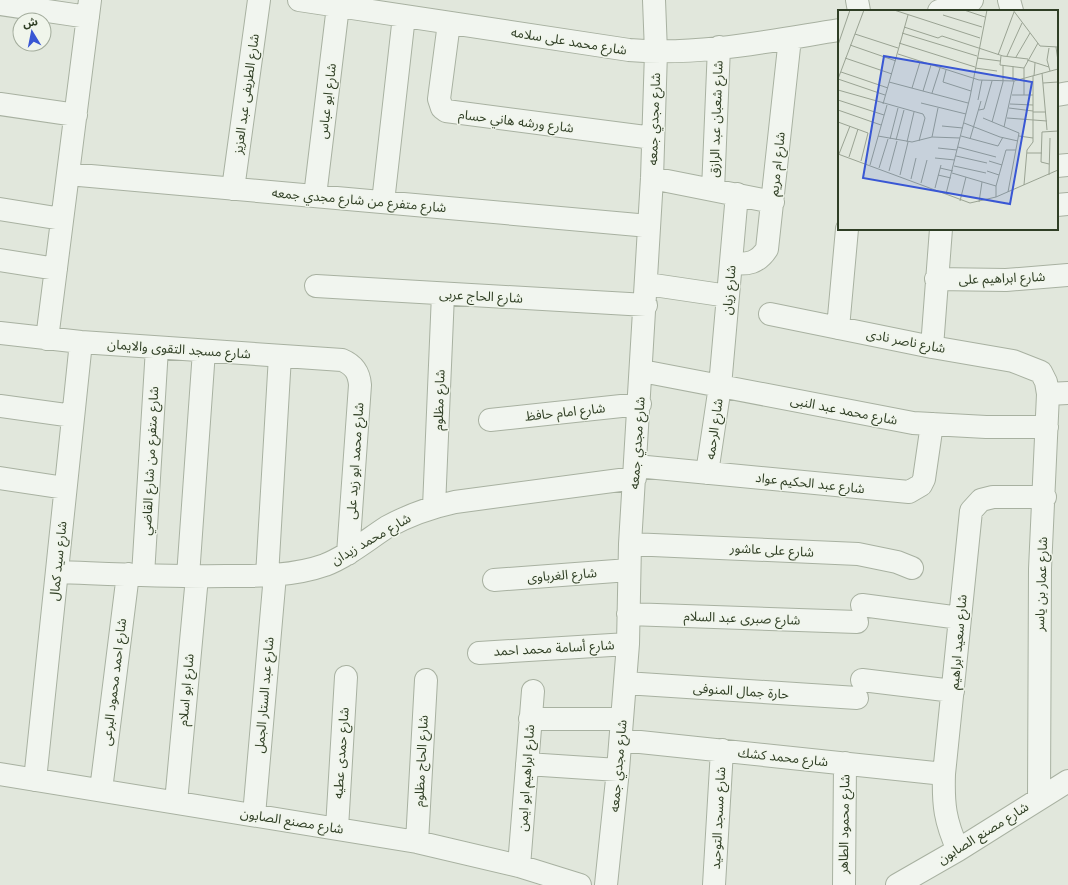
<svg xmlns="http://www.w3.org/2000/svg" width="1068" height="885" font-family="Helvetica,'Noto Sans Arabic',sans-serif">
	<style>
		.lines { fill: none; stroke-linecap: round; stroke-linejoin: round }
		.minor-casing { stroke: #a8b1a1; stroke-width: 24 }
		.minor { stroke: #f1f5ef; stroke-width: 22 }
		.labels { text-anchor: middle; dominant-baseline: central; stroke-width: 3; stroke-linejoin: round; paint-order: stroke }
		.street-label { font-size: 13px; fill: #2f3e25; stroke: #f0f5eb }
		.inset-road { fill: none; stroke: #9aa393; stroke-width: 1 }
		.view { fill: #3957d4; fill-opacity: 0.15; stroke: #3957d4; stroke-width: 2 }
		.inset-edge { fill: none; stroke: #2f3e25; stroke-width: 2 }
	</style>
	<rect width="100%" height="100%" fill="#e1e7dc"/>
	<g class="lines">
		<defs>
			<path id="minor" d="M299,0L629,50C699,56 770,41 839,30
				M857,0L859,11
				M1009,0L1012,11
				M0,4L88,17
				M939,11L972,0
				M449,23L439,99L442,108L446,111L653,138
				M1057,95L1068,93
				M0,104L76,115
				M1057,166L1068,165
				M68,174L649,226
				M652,178L773,202
				M233,189L259,0
				M713,190L719,47
				M315,196L338,6
				M383,202L404,16
				M1057,205L1068,204
				M0,209L62,219
				M0,260L56,269
				M731,263C748,265 758,263 767,249L790,38
				M936,279L1006,280L1068,275
				M647,284L728,296
				M316,286L646,305
				M770,314L932,347L1013,361L1041,372L1046,382L1048,394L1040,569L1039,798
				M838,328L847,229
				M0,333L81,342L342,360C354,365 359,372 360,385L348,554
				M47,339L90,0
				M932,347L941,229
				M642,371L913,423L986,427H1047
				M1048,394L1068,393
				M0,406L73,416
				M490,420L640,404
				M636,466L909,492L921,485L924,479L932,424
				M707,473L720,386L737,194
				M0,478L65,488
				M434,507L443,294
				M630,544L858,554L897,562L912,568
				M57,572C113,574 170,577 226,576C260,576 294,576 325,565C348,556 367,540 387,527C409,515 432,507 455,502L635,478
				M143,575L157,348
				M188,576L204,351
				M267,576L280,356
				M494,580L629,570
				M862,605L960,618
				M628,614L857,622
				M479,653L628,644
				M862,680L953,691
				M625,683L857,698
				M530,719H622
				M621,740L944,774
				M527,764L618,770
				M0,774L417,842L519,866L580,885
				M35,780L81,342
				M101,790L128,574
				M176,802L197,577
				M254,815L275,575
				M337,828L346,677
				M417,842L426,680
				M958,850C945,821 943,805 944,774L971,511L981,500L993,497H1045
				M519,866L533,691
				M606,885L618,770L628,644L630,544L652,178L656,52L654,0
				M714,885L722,750
				M844,885L845,763
				M897,885L958,850L1068,781"/>
		</defs>
		<use href="#minor" class="minor-casing"/>
		<use href="#minor" class="minor"/>
	</g>
	<g class="labels">
		<g class="street-label">
			<text transform="translate(569 41) rotate(9)">شارع محمد على سلامه</text>
			<text transform="translate(246 94) rotate(-82)">شارع الطريفى عبد العزيز</text>
			<text transform="translate(327 101) rotate(-83)">شارع ابو عباس</text>
			<text transform="translate(654 119) rotate(-88)">شارع مجدي جمعه</text>
			<text transform="translate(716 119) rotate(-88)">شارع شعبان عبد الرازق</text>
			<text transform="translate(516 121) rotate(7)">شارع ورشه هاني حسام</text>
			<text transform="translate(777 164) rotate(-84)">شارع ام مريم</text>
			<text transform="translate(359 200) rotate(5)">شارع متفرع من شارع مجدي جمعه</text>
			<text transform="translate(1002 278) rotate(-2)">شارع ابراهيم على</text>
			<text transform="translate(729 290) rotate(-85)">شارع زيان</text>
			<text transform="translate(481 296) rotate(3)">شارع الحاج عربى</text>
			<text transform="translate(906 341) rotate(11)">شارع ناصر نادى</text>
			<text transform="translate(179 349) rotate(4)">شارع مسجد التقوى والايمان</text>
			<text transform="translate(439 400) rotate(-88)">شارع مظلوم</text>
			<text transform="translate(844 410) rotate(11)">شارع محمد عبد النبى</text>
			<text transform="translate(565 412) rotate(-6)">شارع امام حافظ</text>
			<text transform="translate(714 429) rotate(-82)">شارع الرحمه</text>
			<text transform="translate(637 443) rotate(-86)">شارع مجدي جمعه</text>
			<text transform="translate(150 461) rotate(-87)">شارع متفرع من شارع القاضي</text>
			<text transform="translate(355 461) rotate(-86)">شارع محمد ابو زيد على</text>
			<text transform="translate(810 483) rotate(6)">شارع عبد الحكيم عواد</text>
			<text transform="translate(371 539) rotate(-30)">شارع محمد زيدان</text>
			<text transform="translate(772 550) rotate(3)">شارع على عاشور</text>
			<text transform="translate(58 561) rotate(-84)">شارع سيد كمال</text>
			<text transform="translate(562 575) rotate(-4)">شارع الغرباوى</text>
			<text transform="translate(1041 584) rotate(-88)">شارع عمار بن ياسر</text>
			<text transform="translate(742 618) rotate(2)">شارع صبرى عبد السلام</text>
			<text transform="translate(958 642) rotate(-85)">شارع سعيد ابراهيم</text>
			<text transform="translate(554 648) rotate(-3)">شارع أسامة محمد احمد</text>
			<text transform="translate(114 682) rotate(-83)">شارع احمد محمود البرعى</text>
			<text transform="translate(186 690) rotate(-85)">شارع ابو اسلام</text>
			<text transform="translate(741 691) rotate(4)">حارة جمال المنوفى</text>
			<text transform="translate(264 695) rotate(-85)">شارع عبد الستار الجمل</text>
			<text transform="translate(341 753) rotate(-86)">شارع حمدى عطيه</text>
			<text transform="translate(783 757) rotate(6)">شارع محمد كشك</text>
			<text transform="translate(421 761) rotate(-87)">شارع الحاج مظلوم</text>
			<text transform="translate(618 766) rotate(-85)">شارع مجدي جمعه</text>
			<text transform="translate(526 778) rotate(-86)">شارع ابراهيم ابو ايمن</text>
			<text transform="translate(718 818) rotate(-87)">شارع مسجد التوحيد</text>
			<text transform="translate(292 821) rotate(9)">شارع مصنع الصابون</text>
			<text transform="translate(844 824) rotate(-89)">شارع محمود الطاهر</text>
			<text transform="translate(983 833) rotate(-32)">شارع مصنع الصابون</text>
		</g>
	</g>
	<g transform="translate(838 10)">
		<rect width="220" height="220" fill="#e1e7dc"/>
		<path class="inset-road" d="M56,0L142,28M126,0L147,7M175,0L202,36L220,37M105,5L144,17M66,17L100,28L104,26L165,46L190,49M64,23L139,46M17,24L60,38M61,33L137,57M0,35L12,0M12,35L58,51M218,37L220,51M211,38L209,50L212,61M60,44L141,70L176,71L220,59M160,45L176,2M163,46L162,55L186,58M169,46L184,13M178,47L192,23M7,48L54,64M139,48L162,51M189,50L211,57M137,58L159,61M108,60L105,72L133,81M3,62L50,78M204,63L209,120M196,66L197,53M0,69L26,0M0,69L47,85M175,71V56M51,72L130,93M205,73L220,72M74,78L82,52M0,80L85,104L87,108L81,131M85,81L93,55M94,83L102,58M174,85H195M186,85V58L200,33M0,90L46,105M140,90L144,70M83,93L128,104M45,94L70,5M172,94L195,95M171,98L195,101M0,100L43,115M141,100L146,99L154,71M195,102H208M145,108L181,123L170,182M169,108L209,111M0,112L30,123L23,151M154,112L165,72V55M126,113L162,127L180,131M104,116L125,118M166,117L176,71M40,126L74,132L94,127L122,128M123,126L160,136L165,127M181,126L195,128M94,127L100,98M52,129L60,98M132,129L143,91M58,130L66,100M69,132L76,102M120,137L158,147M100,138L119,140M189,143H204M0,144L132,193L158,187L220,160M1,144L12,116M118,146L149,153M11,147L20,119M97,148L117,150M151,151L164,155M211,154L203,152L204,122L220,121M32,155L49,95M116,156L148,163M41,158L50,129M102,158L115,161M51,161L59,131M149,161L161,165M114,163L158,176M62,165L70,132M100,165L113,168M211,165L212,128M73,169L78,148M83,173L89,150M186,175L189,140L195,132V66M97,178L103,155M108,184L132,87L149,0M158,187V176L168,140H178M122,191L128,167M141,192L144,172"/>
		<path class="view" d="M46,46L194,72L172,194L25,168Z"/>
		<rect width="220" height="220" class="inset-edge"/>
	</g>
	<g transform="translate(32 32) rotate(350)"><circle r="19" fill="#f0f5eb" stroke="#a3ac9c"/>
	<path d="M0-3L7 15L0 10L-7 15Z" fill="#3957d4"/>
	<text y="-6" font-size="11" font-weight="bold" text-anchor="middle" fill="#2f3e25">ش</text>
	</g>
</svg>
